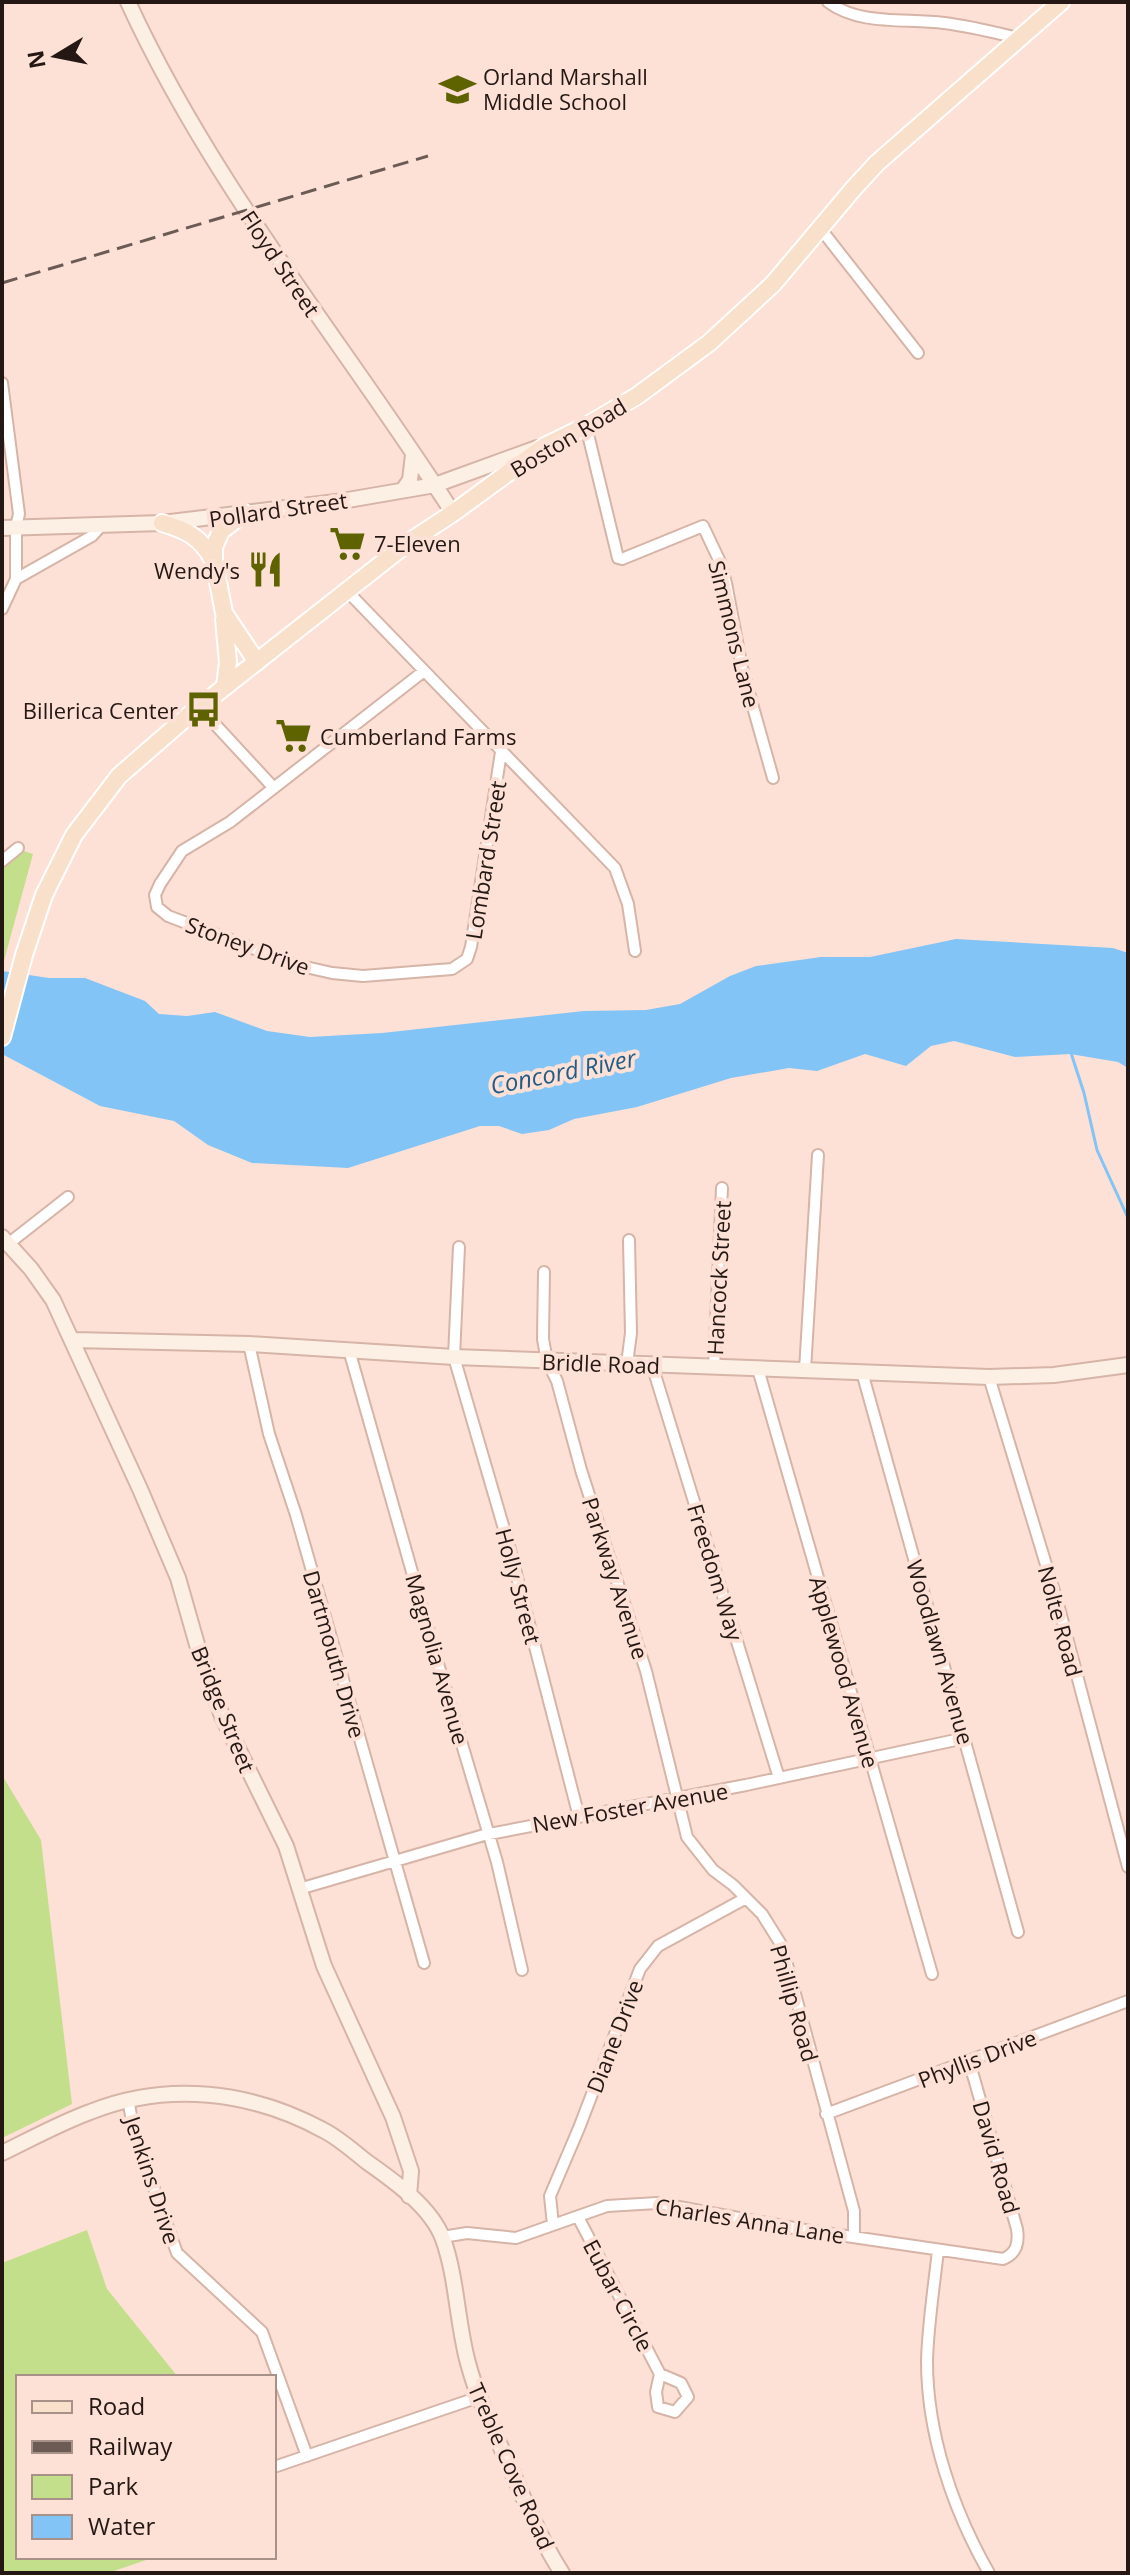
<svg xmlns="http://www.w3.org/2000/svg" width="1130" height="2575" font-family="'Open Sans',sans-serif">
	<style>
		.green { fill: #c3df8b }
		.water { fill: #83c4f6 }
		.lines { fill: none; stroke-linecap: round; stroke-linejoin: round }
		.stream { stroke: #83c4f6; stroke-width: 3 }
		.street-casing { stroke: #d6b4a7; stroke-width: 14 }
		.secondary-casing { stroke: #d6b4a7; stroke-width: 18 }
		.primary-casing { stroke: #fff; stroke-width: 20 }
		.street { stroke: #fff; stroke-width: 10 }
		.secondary { stroke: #fcf0e5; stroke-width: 14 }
		.primary { stroke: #f9e0cb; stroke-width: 16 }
		.rail { stroke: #6c5a54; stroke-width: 3; stroke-dasharray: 16 8; stroke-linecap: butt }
		.labels { text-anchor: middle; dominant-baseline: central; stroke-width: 8; stroke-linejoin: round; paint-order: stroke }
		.poi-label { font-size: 22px; fill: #251814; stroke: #fde1d6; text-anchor: start }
		.street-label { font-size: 22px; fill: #251814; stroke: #fde1d6 }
		.water-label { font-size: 24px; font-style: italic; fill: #215d86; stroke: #fde1d6 }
	</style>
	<rect width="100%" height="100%" fill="#fde1d6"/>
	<path class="green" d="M24,851L33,854L2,968V868Z
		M2,1775L41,1840L72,2104L2,2138Z
		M87,2230L107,2289L178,2377H18V2557H155L108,2573H2V2263Z"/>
	<path class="water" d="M956,939L1113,948L1128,953V1068L1118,1062L1070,1054L1015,1057L954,1041L931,1046L906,1066L865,1054L817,1071L789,1068L731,1078L637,1107L574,1119L549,1130L522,1134L499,1126H480L348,1168L252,1163L208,1145L174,1121L100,1106L2,1054V971L49,978H85L145,1001L159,1014L187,1016L215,1012L267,1031L310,1037L382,1033L584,1011L646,1010L680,1004L730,976L756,966L821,957H870Z"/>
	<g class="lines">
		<path class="stream" d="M1071,1053L1084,1093L1097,1150L1128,1218"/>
		<defs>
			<path id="street" d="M828,2C860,26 906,18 944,23C969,26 993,32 1018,38
				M820,228L918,353
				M2,383L19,514L16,527V579L2,609
				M586,426L618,558L622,559L703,526L721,564L726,583L742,668L773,778
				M16,579L92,536L101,526
				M348,592L615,868L628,904L635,951
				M424,671L230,822L182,851L160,884L155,895L157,907L168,916L297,965L332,973L363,976L452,969L467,959L471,947L501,752
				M199,707L273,787
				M2,861L18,848
				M8,1244L68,1197
				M459,1247L454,1357L509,1546L579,1817
				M544,1272L543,1339L547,1361L557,1381L581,1470L646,1671L687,1837L713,1870L733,1885L762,1914L782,1946L854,2211V2237
				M249,1344L269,1434L296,1515L424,1963
				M349,1350L439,1667L497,1862L522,1970
				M627,1364L631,1333L629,1240
				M652,1365L779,1778
				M714,1368L722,1188
				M758,1369L932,1974
				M805,1370L818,1155
				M862,1372L1018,1932
				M989,1377L1058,1604L1128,1867
				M299,1889L484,1835L746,1785L965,1738
				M128,2099L134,2132L177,2253L262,2332L307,2456
				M826,2114L1128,2001
				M578,2217L660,2374
				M553,2225L550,2196L579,2128L640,1969L658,1946L746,1898
				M442,2237L467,2233L516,2238L607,2206L657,2203L805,2230L1003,2259C1017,2253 1019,2243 1017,2229L969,2061
				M938,2250C934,2287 928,2324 927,2361C927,2434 953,2510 989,2573
				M660,2374L681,2383L688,2397L675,2412L658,2407L656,2392Z
				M274,2467L479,2397"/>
			<path id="secondary" d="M128,2C213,187 344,343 453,513
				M403,490L410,480L413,455
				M2,528L162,523L336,502L435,485L537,448
				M2,1237L31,1269L53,1300L140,1489L178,1578L198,1648L222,1716L286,1846L324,1966L393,2117L411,2171L409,2196
				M73,1340L249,1344L454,1357L989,1377L1054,1375L1128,1365
				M2,2153C31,2139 60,2123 90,2112C167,2081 251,2091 323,2130C339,2138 353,2151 367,2162C394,2181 431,2207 443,2239C457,2278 457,2323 468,2363C478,2401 496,2435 511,2470C527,2505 541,2541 562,2573"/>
			<path id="primary" d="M244,513L221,531L214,547V561L224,613L257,662
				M162,523C186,530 201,537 213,560
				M224,619L228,662L225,687
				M2,1037L24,955L44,895L74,835L119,776L189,715L409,542L453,513L545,446L586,426L637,396L709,343L773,284L854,188L877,163L1061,2"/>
		</defs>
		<use href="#street" class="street-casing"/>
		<use href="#secondary" class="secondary-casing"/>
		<use href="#primary" class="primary-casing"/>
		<use href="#street" class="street"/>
		<use href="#secondary" class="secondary"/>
		<use href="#primary" class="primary"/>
		<path class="rail" d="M2,283L428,156"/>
	</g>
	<defs>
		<symbol id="school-bare" viewBox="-9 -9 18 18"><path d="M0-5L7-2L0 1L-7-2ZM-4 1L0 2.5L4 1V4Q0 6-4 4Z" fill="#5e6300" stroke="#fde1d6" stroke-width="2.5" paint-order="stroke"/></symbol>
		<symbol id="supermarket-bare" viewBox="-9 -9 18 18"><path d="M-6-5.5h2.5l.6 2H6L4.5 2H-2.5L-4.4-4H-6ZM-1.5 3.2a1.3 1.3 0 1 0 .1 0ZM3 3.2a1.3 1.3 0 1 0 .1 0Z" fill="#5e6300" stroke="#fde1d6" stroke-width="2.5" paint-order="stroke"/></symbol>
		<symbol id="restaurant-bare" viewBox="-9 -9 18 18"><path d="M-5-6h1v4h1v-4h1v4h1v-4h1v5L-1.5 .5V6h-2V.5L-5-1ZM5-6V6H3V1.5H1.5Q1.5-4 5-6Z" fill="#5e6300" stroke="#fde1d6" stroke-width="2.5" paint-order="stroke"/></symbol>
		<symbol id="bus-bare" viewBox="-9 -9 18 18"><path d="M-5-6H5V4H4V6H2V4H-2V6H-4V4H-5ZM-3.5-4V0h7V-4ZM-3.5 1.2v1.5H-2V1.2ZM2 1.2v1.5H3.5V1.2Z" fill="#5e6300" stroke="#fde1d6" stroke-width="2.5" paint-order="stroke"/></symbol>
	</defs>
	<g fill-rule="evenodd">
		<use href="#school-bare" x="432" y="64" width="51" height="51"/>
		<use href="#supermarket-bare" x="322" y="518" width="51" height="51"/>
		<use href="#restaurant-bare" x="240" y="544" width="51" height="51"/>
		<use href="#bus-bare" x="178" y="684" width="51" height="51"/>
		<use href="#supermarket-bare" x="268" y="710" width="51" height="51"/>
	</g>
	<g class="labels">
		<g class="poi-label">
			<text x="483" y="76">Orland Marshall<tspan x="483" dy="25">Middle School</tspan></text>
			<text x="374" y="543">7-Eleven</text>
			<text x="240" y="570" text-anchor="end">Wendy's</text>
			<text x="178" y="710" text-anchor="end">Billerica Center</text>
			<text x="320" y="736">Cumberland Farms</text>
		</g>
		<g class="street-label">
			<text transform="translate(281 263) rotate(56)">Floyd Street</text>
			<text transform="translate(568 437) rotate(-31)">Boston Road</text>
			<text transform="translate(278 509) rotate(-8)">Pollard Street</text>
			<text transform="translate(735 634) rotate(76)">Simmons Lane</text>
			<text transform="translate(485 860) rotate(-81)">Lombard Street</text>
			<text transform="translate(248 945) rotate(20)">Stoney Drive</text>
			<text transform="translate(718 1278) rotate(-87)">Hancock Street</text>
			<text transform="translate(601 1363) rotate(2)">Bridle Road</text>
			<text transform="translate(716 1572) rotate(73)">Freedom Way</text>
			<text transform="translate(616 1578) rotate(72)">Parkway Avenue</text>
			<text transform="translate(519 1586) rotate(75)">Holly Street</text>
			<text transform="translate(1061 1621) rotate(75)">Nolte Road</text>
			<text transform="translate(941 1652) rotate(74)">Woodlawn Avenue</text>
			<text transform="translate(335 1654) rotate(74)">Dartmouth Drive</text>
			<text transform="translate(438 1659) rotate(74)">Magnolia Avenue</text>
			<text transform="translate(845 1672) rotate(74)">Applewood Avenue</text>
			<text transform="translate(224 1709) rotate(68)">Bridge Street</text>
			<text transform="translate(630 1807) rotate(-10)">New Foster Avenue</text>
			<text transform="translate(795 2003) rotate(74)">Phillip Road</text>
			<text transform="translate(614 2036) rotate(-69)">Diane Drive</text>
			<text transform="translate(977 2058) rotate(-21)">Phyllis Drive</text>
			<text transform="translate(997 2157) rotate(74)">David Road</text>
			<text transform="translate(153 2180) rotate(72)">Jenkins Drive</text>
			<text transform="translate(750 2220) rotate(9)">Charles Anna Lane</text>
			<text transform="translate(619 2295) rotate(62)">Eubar Circle</text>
			<text transform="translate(512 2466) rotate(66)">Treble Cove Road</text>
		</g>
		<g class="water-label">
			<text transform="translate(563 1071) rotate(-11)">Concord River</text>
		</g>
	</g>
	<rect width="1130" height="2575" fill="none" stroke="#251814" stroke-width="8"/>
	<rect x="16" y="2375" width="260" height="184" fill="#fde1d6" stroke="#a79188" stroke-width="2"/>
	<rect x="32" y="2401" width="40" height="12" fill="#f9e0cb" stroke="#a79188" stroke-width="2"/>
	<text x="88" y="2415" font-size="24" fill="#251814">Road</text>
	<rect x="32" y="2441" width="40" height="12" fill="#6c5a54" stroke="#a79188" stroke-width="2"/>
	<text x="88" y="2455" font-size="24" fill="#251814">Railway</text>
	<rect x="32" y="2475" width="40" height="24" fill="#c3df8b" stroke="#a79188" stroke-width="2"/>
	<text x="88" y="2495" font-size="24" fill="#251814">Park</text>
	<rect x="32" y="2515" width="40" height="24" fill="#83c4f6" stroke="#a79188" stroke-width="2"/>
	<text x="88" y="2535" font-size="24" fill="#251814">Water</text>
	<g transform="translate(56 56) rotate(260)" stroke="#fde1d6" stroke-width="6" paint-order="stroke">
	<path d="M0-6L14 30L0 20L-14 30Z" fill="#251814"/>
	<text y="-12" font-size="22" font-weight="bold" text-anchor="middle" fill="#251814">N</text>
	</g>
</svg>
